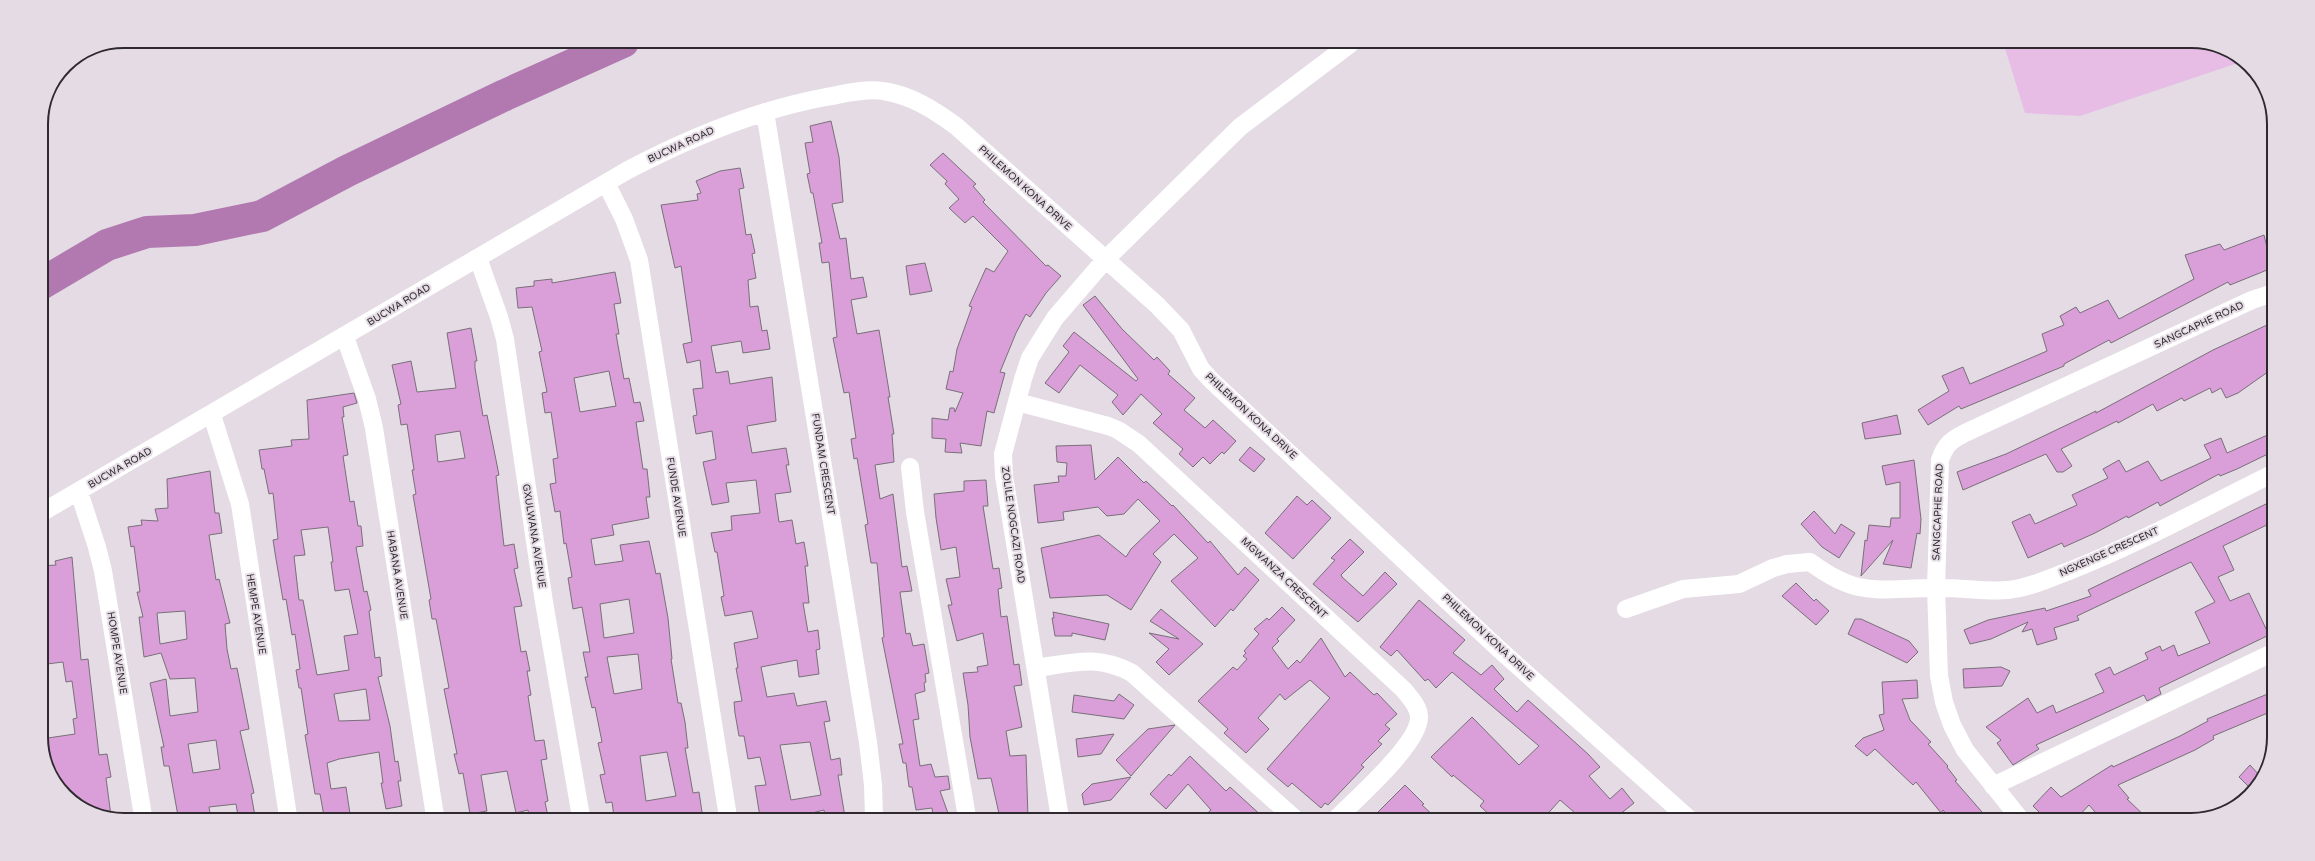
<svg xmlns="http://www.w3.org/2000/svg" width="2315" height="861" font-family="'Varela Round',sans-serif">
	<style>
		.green { fill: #e7bde6 }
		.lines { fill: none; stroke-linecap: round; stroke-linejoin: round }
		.river { stroke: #b279b1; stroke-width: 32 }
		.building { fill: #da9fd9; stroke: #787078; fill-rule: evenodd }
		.minor { stroke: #fff; stroke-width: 18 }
		.labels { text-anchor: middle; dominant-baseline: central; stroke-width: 4; stroke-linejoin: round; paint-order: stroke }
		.street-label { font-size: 10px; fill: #2d292d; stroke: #e4dbe4 }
		.rim { fill: none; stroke: #2d292d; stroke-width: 2 }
	</style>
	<rect width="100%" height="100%" fill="#e4dbe4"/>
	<path class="green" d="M2004,45H2217L2241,62L2080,116L2025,113Z"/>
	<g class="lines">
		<path class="river" d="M41,284L107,245L147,232L195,230L262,216L347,171L505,95L623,42"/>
	</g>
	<path class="building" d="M831,121L839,157L843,202L832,204L840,239L846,238L851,279L863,277L867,297L851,300L857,334L879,330L890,397H888L894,434H892L894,462L875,465L880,499L893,494L902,567L907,566L912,591L900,592L906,634L910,633L913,646L924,644L929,673L925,674L926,682L924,683L925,691L915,694L919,719L913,720L920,766L931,764L935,777L948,776L950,789L940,791L949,816H933L932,808L916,810L912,787H909L906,763H903L899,744H903L882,638L884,637L877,563H871L865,525L868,524L857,458L854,459L851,439L856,438L849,392L844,393L833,338L837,337L829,262L822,263L819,243H822L813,193H811L807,174L810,173L805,143L813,142L810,126Z
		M943,153L976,184L973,186L985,200L983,202L1046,266L1048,265L1061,276L1046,293L1030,317L1026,314L1016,333L1000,372L1005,373L994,413L987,411L981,446L960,443L962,453L945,452L946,439L932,438V418L948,420L950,408H954L955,412L963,393L946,389L950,371L953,372L957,349L972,307L969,306L986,268L994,272L1008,251L973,216L965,223L949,208L959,199L945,184L947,181L930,165Z
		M740,168L744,188L739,189L746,235L751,234L755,253L752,254L756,278L748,280L750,307L758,306L762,331L767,330L770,349L743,353L741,341L711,346L716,373L728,371L730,384L772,377L776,421L747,426L752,453L786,448L789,465H786L791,492L775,494L779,522L792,520L796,544L804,542L808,566H805L809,603H803L808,632L818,630L820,649L816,650L819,674L799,677L797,660L761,667L767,697L794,693L797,706L826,701L830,721L824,722L831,760L840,758L842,775H838L845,817H825L824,810L796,817H760L755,786L766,785L760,757L748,759L744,736H739L735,713L734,702L742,701L736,668H738L734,643L758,638L752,611L725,616L721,597L724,596L717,552H715L711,533L732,530L731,516L760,513L756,480L726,483L729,502L712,505L703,462L716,459L712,431L696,434L693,416L697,415L693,389L703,388L700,360L687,363L683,344L692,342L681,266L675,268L661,205L698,200L697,194L701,193L696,181L720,171ZM810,742L821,795L791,800L780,745Z
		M2264,235L2272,268L2230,285L2228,282L2111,343L2109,340L2064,364V366L1961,409L1959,406L1928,425L1918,410L1949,391L1942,376L1963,367L1970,384L2047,351L2042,334L2064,325L2060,316L2076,307L2080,313L2108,300L2119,319L2194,279L2185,255L2220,244L2224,250Z
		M925,263L932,291L910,295L906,266Z
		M615,272L621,303L614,304L619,334H616L624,379L629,378L634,403L640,402L644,421L636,422L643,469H647L650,497H646L649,518L612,525L614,535L591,539L595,565L623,561L620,545L649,541L656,574L660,573L668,618L672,659H671L678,703H681L685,722L688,748H685L693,793L699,792L702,812L698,813L699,817H614L612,802L606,803L600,775L605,774L598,743L602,742L595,707L592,708L585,677H588L583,652H590L582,607L573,609L568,578L572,577L566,543L564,544L560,511L555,512L550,484L556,483L553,459L558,458L551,412L545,413L542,393L547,392L539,352L542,351L532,307L518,308L516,288L534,286V281L552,279V283ZM609,371L616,406L580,412L574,378ZM629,599L634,633L604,638L600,604ZM638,654L642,689L614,694L607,657ZM667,752L676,796L646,801L640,756Z
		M1095,296L1122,329L1154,360L1157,357L1170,371L1168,374L1195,398L1184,410L1205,428L1213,420L1236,441L1224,454L1222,452L1210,464L1203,457L1193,467L1179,454L1183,449L1153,423L1162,414L1141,394L1123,415L1112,402L1118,395L1080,365L1059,393L1045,383L1069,352L1063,346L1074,332L1136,381L1138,379L1083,305Z
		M2267,325L2272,337V369L2238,393L2226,398L2221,388L2212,393L2210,388L2184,401L2182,398L2157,411L2153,404L2118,423L2117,421L2061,449L2072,466L2063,472H2057L2046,454L1963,490L1957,472L2006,454L2096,411V413L2213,350Z
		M471,328L477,361H475V368L483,416L487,415L499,475L496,476L504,546L514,544L518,568L514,569L522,606L514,607L521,652L526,651L530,671H527L531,695L528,696L535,741L544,740L547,759L541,760L548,801L545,802L548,817H529L528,810L516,813L507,771L481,775L487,811L470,814L463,773L459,774L454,754H457L444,689L449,688L436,619H432L429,600L431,599L413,495L416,494L412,470H414L407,424L401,425L398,405L401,404L392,365L411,361L417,392L456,388L447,333ZM460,431L465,458L438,462L435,435Z
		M354,393L357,403L343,407L344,417H342L348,455L343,456L350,502L354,501L358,526H361L363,546L356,547L364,592L367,591L371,610L369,611L375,658L380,657L382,676L378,677L390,726L395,762L398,761L401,781H398L402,806L386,809L381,783H383L379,752L339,759L327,763L331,789L346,787L350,814L324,816L320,794H315L305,735L308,734L301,688H299L296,670L300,669L295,634L292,635L286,599L283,600L276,559L273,540L278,539L273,493L269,494L264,469H262L259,450L292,446L291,440L309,439L307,400ZM328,527L333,562H331L335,591L349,589L358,634L344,636L349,670L317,675L303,600H299L294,556L305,555L301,530ZM366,689L370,720L339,721L334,694Z
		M1897,415L1901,434L1865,439L1862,423Z
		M2272,433V452L2237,469L2220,476L2219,474L2160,506L2158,502L2128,518L2127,516L2095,533L2064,547L2062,543L2028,558L2012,522L2030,514L2035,524L2077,505L2072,495L2108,478L2103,469L2119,460L2126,472L2148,461L2161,481L2211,458L2204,445L2221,438L2227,453Z
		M1091,445L1095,480L1118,457L1144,483L1146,481L1172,506L1173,505L1208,543L1210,541L1238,575L1245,567L1259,580L1233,611L1231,609L1215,627L1171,581L1198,558L1174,534L1153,554L1161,562L1131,610L1107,595L1050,598L1041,548L1099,535L1126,557L1131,549L1160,521L1138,499L1124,514L1107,516L1098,507L1063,512L1064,520L1038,523L1034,485L1059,482L1058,476H1066L1067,463L1057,462L1056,446Z
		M1250,447L1265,459L1254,472L1239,460Z
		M1914,460L1921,519L1920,534L1917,533L1911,568L1883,564L1893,540L1861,576L1865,540L1867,541L1869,525L1890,527L1891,518H1900V482L1886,485L1882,466Z
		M210,471L215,513H219L222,533L209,535L216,580L219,579L230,623L225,624L227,649L231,669L237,668L249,729L240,731L254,793L251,794L255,816H238L236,804L209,807L210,813L198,816H178L169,766H164L161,747H164L150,683L166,679L170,716L198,712L195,678L170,679L161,653L144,657L139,617H143L137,592H140L134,546L131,547L128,527L142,525L141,520L158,521L155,509L168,508L167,479ZM185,611L187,639L160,644L157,613ZM216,740L220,769L193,773L188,744Z
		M986,480L988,506H983L993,569L999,568L1002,588L998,589L1001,617L1007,616L1014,665L1019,664L1022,685L1014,686L1022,727L1006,731L1010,756L1026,755L1028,818H1000L991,778L978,779L970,737L968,705L963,673L978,672L977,667L988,665L983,633L957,641L948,605H952L946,579L960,577L956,547L941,550L936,518L934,494L964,491V481Z
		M1297,496L1307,505L1312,500L1331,518L1293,559L1265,533Z
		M2266,504L2271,515V523L2223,546L2234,570L2218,577L2230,601L2249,593L2269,635L2159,688L2161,694L2147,701L2144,695L2036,745L2039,749L2013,765L1997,743L2001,740L1986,727L2028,698L2037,713L2053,705L2056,713L2104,692L2095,674L2110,667L2114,675L2148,659L2145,653L2160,646L2162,651L2174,645L2178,656L2210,643L2195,612L2215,602L2191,562L2077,616L2079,620L2054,628L2057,639L2037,645L2032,629L2022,632L2028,622L1991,639L1970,644L1964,630L1988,620L2045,608L2046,611L2091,596L2088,590Z
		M1814,511L1835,534L1841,524L1855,533L1839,558L1822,547L1801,524Z
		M1350,539L1364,552L1341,575L1342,577L1363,596L1385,572L1397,584L1358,622L1313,584L1335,560L1331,558Z
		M72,557L81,660L88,659L99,755L107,754L111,777L106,778L111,816H98L58,787L41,742V739L75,734L73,719L77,718L72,681L66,682L63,662L47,664L41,632V566L56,565L55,561Z
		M1796,583L1814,601L1816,599L1829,611L1816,625L1782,596Z
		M1419,600L1465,640L1453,653L1481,675L1492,665L1504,679L1494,689L1517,712L1528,700L1588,754L1600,767L1589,776L1610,799L1622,788L1634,803L1614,819H1582L1560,800L1543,819H1494L1480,806L1484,801L1453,775L1452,777L1431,757L1472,717L1519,765L1539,746L1452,672L1436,688L1428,679L1425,681L1397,650L1391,656L1380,647Z
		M1282,607L1295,620L1277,639L1279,641L1272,648L1288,669L1297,660L1300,663L1321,638L1345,677L1350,672L1374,695L1377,693L1397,714L1385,725L1390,729L1378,741L1382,744L1361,765L1364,767L1328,805L1325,803L1321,808L1292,783L1288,787L1267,769L1330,698L1310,680L1285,700L1280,694L1258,718L1269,729L1246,753L1224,733L1228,729L1198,701L1233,667L1237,670L1247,659L1243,656L1246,653L1244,651L1259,634L1254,629L1267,618L1269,620Z
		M1161,609L1203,644L1169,675L1156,662L1169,649L1149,633L1179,639L1150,621Z
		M1053,612L1109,624L1105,640L1072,633V636H1055L1052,618H1054Z
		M1855,619H1861L1909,641L1918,652L1907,663L1848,634Z
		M2001,667L2010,671L2002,686L1964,688L1963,669Z
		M1917,680L1918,698L1902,699L1910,720L1931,742L1928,744L1948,766L1947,767L1957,780L1955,781L1982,812L1973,820H1951L1943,810L1941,813L1916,782L1913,785L1875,749L1867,756L1855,746L1863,738L1884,730L1879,715L1884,714L1882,682Z
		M2270,693V712L2213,736L2214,739L2195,750L2118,785L2129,798L2127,799L2149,820H2102L2089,805L2075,820H2047L2033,806L2051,787L2061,797L2112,765L2113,767L2180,736L2208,721L2207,719Z
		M1119,694L1134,705L1124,719L1072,712L1074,695L1114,701Z
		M1175,725L1131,776L1116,760L1148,729Z
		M1114,734L1101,754L1078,757L1076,739Z
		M1190,756L1226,791L1230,787L1264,818H1202L1211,810L1188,784L1166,809L1150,794L1169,774L1171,776Z
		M2250,765L2260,776L2251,789L2239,777Z
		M1131,777L1111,800L1084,805L1082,794L1092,784Z
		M1405,785L1424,804L1422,805L1436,818H1372Z"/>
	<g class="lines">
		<path class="minor" d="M765,112L868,742L873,785L874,817
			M606,183L624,219L639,260L728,817
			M478,258L499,317L505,339L544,602L581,817
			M345,337L367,399L374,428L435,816
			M1017,402L1108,426L1118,430L1139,444L1404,690C1410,698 1419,706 1419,717C1420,743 1356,799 1337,818
			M212,415L240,504L288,816
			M910,467L915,512L967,817
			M79,492L97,547L103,571L143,816
			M41,513L628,170C691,137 756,110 826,97C843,94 866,88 883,91C911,95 934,110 956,126L1157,305L1181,330L1201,369L1212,381L1500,650L1689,819
			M1626,609L1683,589L1739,584L1773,568L1787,564L1810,562C1860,599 1878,588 1936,588C1960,587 1984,592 2008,590C2029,588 2050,578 2069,571C2138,544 2205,507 2272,474
			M1036,668C1073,663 1097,654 1132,673L1294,818
			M1993,786L2270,654
			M1060,818L1004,476L1003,454L1023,379L1030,358L1055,318L1105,260L1240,127L1350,44
			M2021,820L1965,750L1952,725L1944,702L1939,676L1936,588L1940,460C1945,445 1951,440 1965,433L2252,300L2273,293"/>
	</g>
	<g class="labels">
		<g class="street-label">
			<text transform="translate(681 145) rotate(-25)">BUCWA ROAD</text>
			<text transform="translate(1025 188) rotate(42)">PHILEMON KONA DRIVE</text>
			<text transform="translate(399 305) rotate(-31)">BUCWA ROAD</text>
			<text transform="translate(2199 325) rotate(-25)">SANGCAPHE ROAD</text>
			<text transform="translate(1251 416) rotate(43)">PHILEMON KONA DRIVE</text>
			<text transform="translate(823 464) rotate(81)">FUNDAM CRESCENT</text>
			<text transform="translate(120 468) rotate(-30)">BUCWA ROAD</text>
			<text transform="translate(676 497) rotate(81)">FUNDE AVENUE</text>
			<text transform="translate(1938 512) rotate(-88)">SANGCAPHE ROAD</text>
			<text transform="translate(1013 525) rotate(82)">ZOLILE NOGCAZI ROAD</text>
			<text transform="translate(534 536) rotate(81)">GXULWANA AVENUE</text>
			<text transform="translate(2109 552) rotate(-24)">NGXENGE CRESCENT</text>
			<text transform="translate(397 575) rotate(81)">HABANA AVENUE</text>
			<text transform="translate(1284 578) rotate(43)">MGWANZA CRESCENT</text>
			<text transform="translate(256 614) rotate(81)">HEMPE AVENUE</text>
			<text transform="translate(1488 637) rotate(43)">PHILEMON KONA DRIVE</text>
			<text transform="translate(117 653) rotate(81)">HOMPE AVENUE</text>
		</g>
	</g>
	<path d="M0 0H2315V861H0ZM124 48H2191A76 76 0 0 1 2267 124V737A76 76 0 0 1 2191 813H124A76 76 0 0 1 48 737V124A76 76 0 0 1 124 48Z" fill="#e4dbe4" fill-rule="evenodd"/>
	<path class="rim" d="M124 48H2191A76 76 0 0 1 2267 124V737A76 76 0 0 1 2191 813H124A76 76 0 0 1 48 737V124A76 76 0 0 1 124 48Z"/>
</svg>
